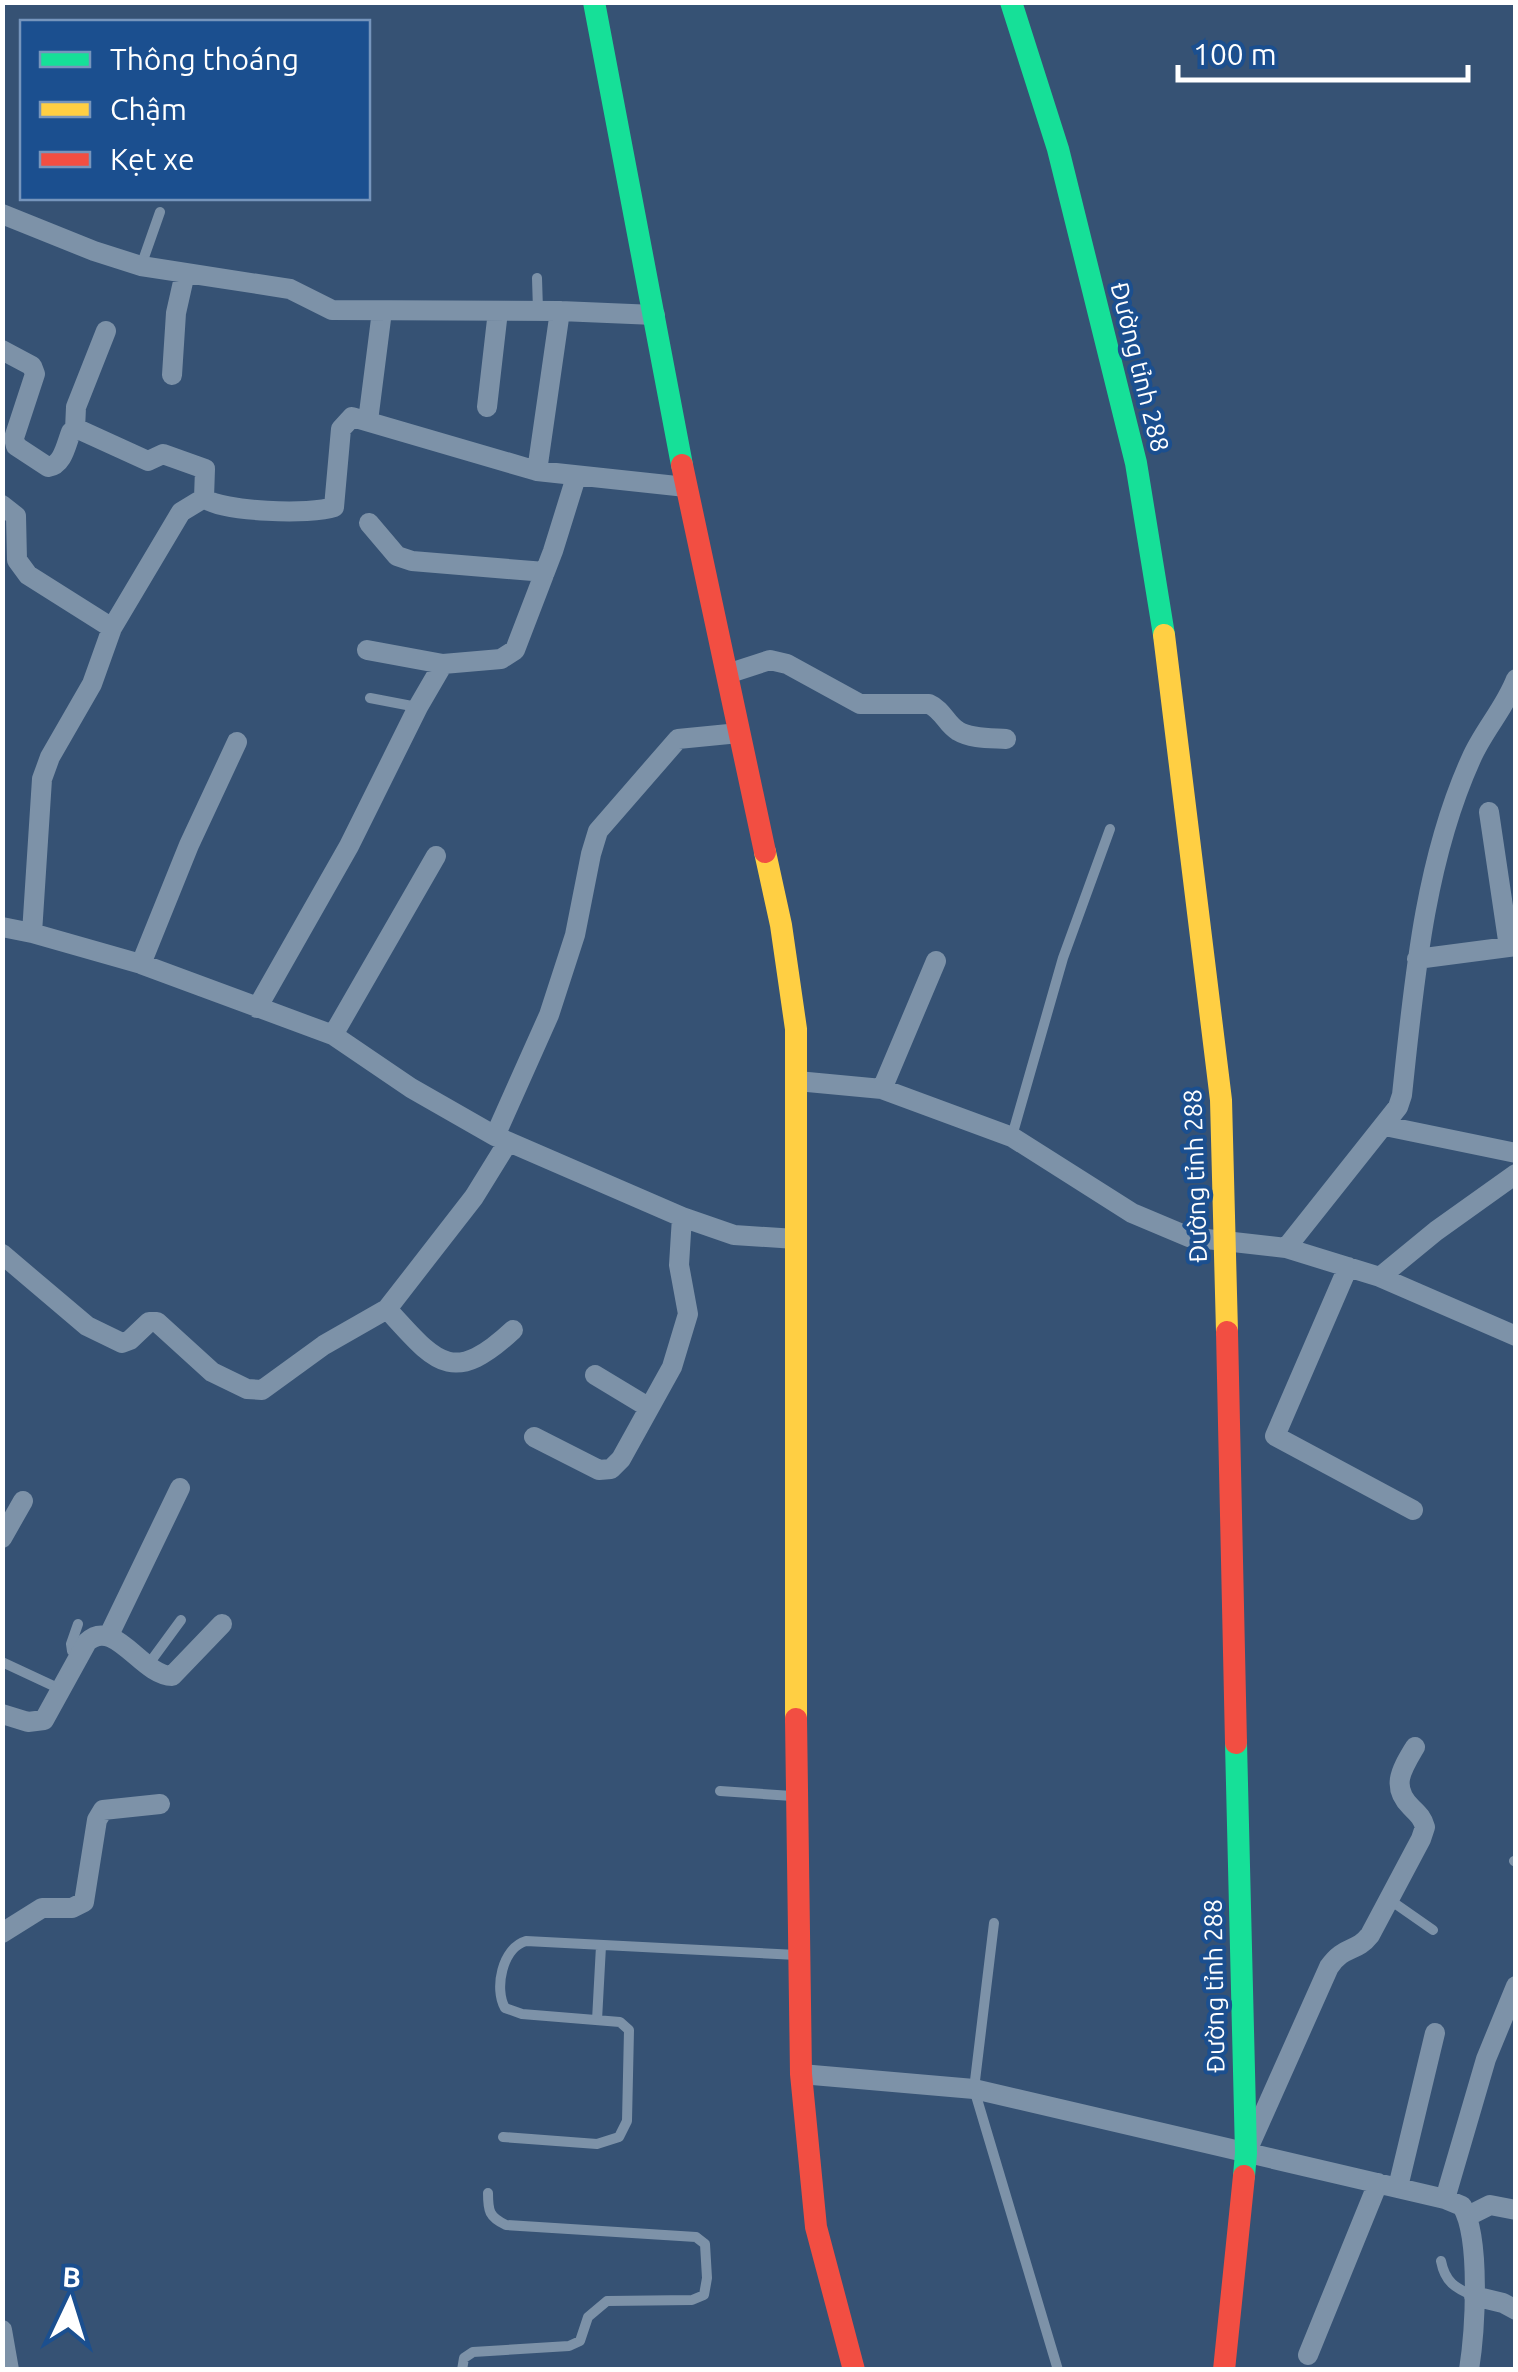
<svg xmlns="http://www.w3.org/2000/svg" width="1518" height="2372" font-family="Ubuntu,sans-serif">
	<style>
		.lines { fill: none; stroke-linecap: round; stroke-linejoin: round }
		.lane { stroke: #7d92a8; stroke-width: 10 }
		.street { stroke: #7d92a8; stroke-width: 20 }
		.fast { stroke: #16e098; stroke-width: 22 }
		.slow { stroke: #ffcf43; stroke-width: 22 }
		.jam { stroke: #f24e42; stroke-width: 22 }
		.labels { text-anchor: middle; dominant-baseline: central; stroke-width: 8; stroke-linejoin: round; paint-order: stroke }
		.street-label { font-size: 25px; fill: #fff; stroke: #1b4f8f }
	</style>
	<rect width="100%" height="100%" fill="#365274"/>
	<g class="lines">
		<path class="lane" d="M141,266L160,212
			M537,278L538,310
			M370,698L417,707
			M1012,1136L1063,958L1110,829
			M78,1656L72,1651L71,1644L78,1624
			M2,1662L60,1689
			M148,1665L181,1620
			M720,1791L792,1796
			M1514,1861L1516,1862
			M1390,1900L1433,1930
			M994,1923L974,2089L1058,2370
			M597,2020L601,1946
			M503,2137L597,2144L619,2137L627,2121L629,2030L620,2022L522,2014L505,2008C494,1989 502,1948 526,1941L797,1955
			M1441,2261C1445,2282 1455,2288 1474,2296
			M462,2370L464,2358L473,2352L569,2346L580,2341L588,2317L607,2301L692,2300L704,2295L707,2278L705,2244L696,2237L506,2225C489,2217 488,2211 488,2193"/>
		<path class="street" d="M2,214L94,251L141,266L290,289L332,310L560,311L655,315
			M2,350L32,366L35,374L14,438L16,446L48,467C63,465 66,445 71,432L80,430L148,461L163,454L205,469L204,498C221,512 312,515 334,507L341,429L352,417L537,471L686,487
			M172,375L176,313L185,273
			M487,407L498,311
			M368,421L382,311
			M75,430L76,407L106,331
			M537,471L560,311
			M2,505L16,516L17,560L28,575L112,628L181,512L204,498
			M369,523L397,556L412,561L545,572
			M112,628L92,684L50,757L42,779L32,933L141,964L333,1035L411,1088L495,1136L682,1217L734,1235L796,1239
			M367,650L443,664
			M727,674L770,660L787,664L860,704H929C943,710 946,724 958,731C971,739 992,738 1006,739
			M1489,812L1509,947
			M2,927L32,933
			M1417,959L1516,946
			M141,964L189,845L237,742
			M257,1008L349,846L418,707L443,664L501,659L515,650L553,551L576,477
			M333,1035L436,856
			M797,1081L882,1089L1012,1137L1132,1213L1189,1237L1286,1248L1380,1277L1516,1336
			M882,1089L936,961
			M1385,1126L1516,1153
			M495,1136L549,1015L575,935L591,854L598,831L678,739L739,733
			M1286,1248L1398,1107L1402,1095C1414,983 1424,863 1471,759C1483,731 1505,708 1516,679
			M2,1254L87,1326L122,1343L130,1340L149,1322H157L212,1372L247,1389L262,1390L324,1345L387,1309L474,1197L508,1142
			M1348,1267L1275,1436L1413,1510
			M1380,1277L1436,1231L1516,1174
			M387,1309C435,1361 451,1388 513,1330
			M595,1375L648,1407
			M534,1437L599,1470L611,1469L621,1459L672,1367L688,1314L679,1265L682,1217
			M2,1538L23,1501
			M109,1635L180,1488
			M2,1714L28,1722L44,1720L87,1642C114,1616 142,1676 172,1676L222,1624
			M2,1933L42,1908H72L84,1902L97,1820L103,1810L160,1804
			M801,2074L974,2089L1445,2199L1462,2206C1481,2238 1475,2332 1469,2370
			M1251,2142L1329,1967C1344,1945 1356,1953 1370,1935L1421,1839L1425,1827C1422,1817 1418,1814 1411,1807C1390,1786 1402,1769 1415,1747
			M1398,2187L1435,2033
			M1445,2199L1486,2059L1516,1986
			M1468,2216L1490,2205L1516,2210
			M1474,2296L1503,2303L1516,2310
			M2,2330L9,2370
			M1308,2355L1378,2183"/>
		<path class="fast" d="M594,2L682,465
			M1011,2L1058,149L1136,463L1164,635
			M1236,1743L1246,2153L1244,2176"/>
		<path class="slow" d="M1164,635L1221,1100L1227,1332
			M765,852L781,925L796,1029V1719"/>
		<path class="jam" d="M682,465L765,852
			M1227,1332L1236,1743
			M796,1719L801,2074L816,2227L854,2370
			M1224,2370L1244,2176"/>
	</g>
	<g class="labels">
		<g class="street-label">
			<text transform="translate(1140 367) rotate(76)">Đường tỉnh 288</text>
			<text transform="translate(1195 1176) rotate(-92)">Đường tỉnh 288</text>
			<text transform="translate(1214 1986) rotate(-91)">Đường tỉnh 288</text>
		</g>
	</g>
	<rect width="1518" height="2372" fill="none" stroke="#ffffff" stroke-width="10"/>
	<rect x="20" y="20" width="350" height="180" fill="#1b4f8f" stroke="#7695bc" stroke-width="2.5"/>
	<rect x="40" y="52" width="50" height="15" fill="#16e098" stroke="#7695bc" stroke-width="2.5"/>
	<text x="110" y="70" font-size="30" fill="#ffffff">Thông thoáng</text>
	<rect x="40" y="102" width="50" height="15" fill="#ffcf43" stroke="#7695bc" stroke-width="2.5"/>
	<text x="110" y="120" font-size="30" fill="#ffffff">Chậm</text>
	<rect x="40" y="152" width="50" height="15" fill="#f24e42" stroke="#7695bc" stroke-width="2.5"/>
	<text x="110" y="170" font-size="30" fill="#ffffff">Kẹt xe</text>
	<g transform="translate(70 2302) rotate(4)" stroke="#1b4f8f" stroke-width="8" paint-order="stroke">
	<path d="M0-8L18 38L0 25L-18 38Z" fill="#ffffff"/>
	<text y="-15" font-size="28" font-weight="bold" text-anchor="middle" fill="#ffffff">B</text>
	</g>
	<path d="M1178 65v15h290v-15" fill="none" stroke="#ffffff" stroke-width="5"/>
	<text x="1193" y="65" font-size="30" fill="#ffffff" stroke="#1b4f8f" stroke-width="8" paint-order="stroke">100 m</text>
</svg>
